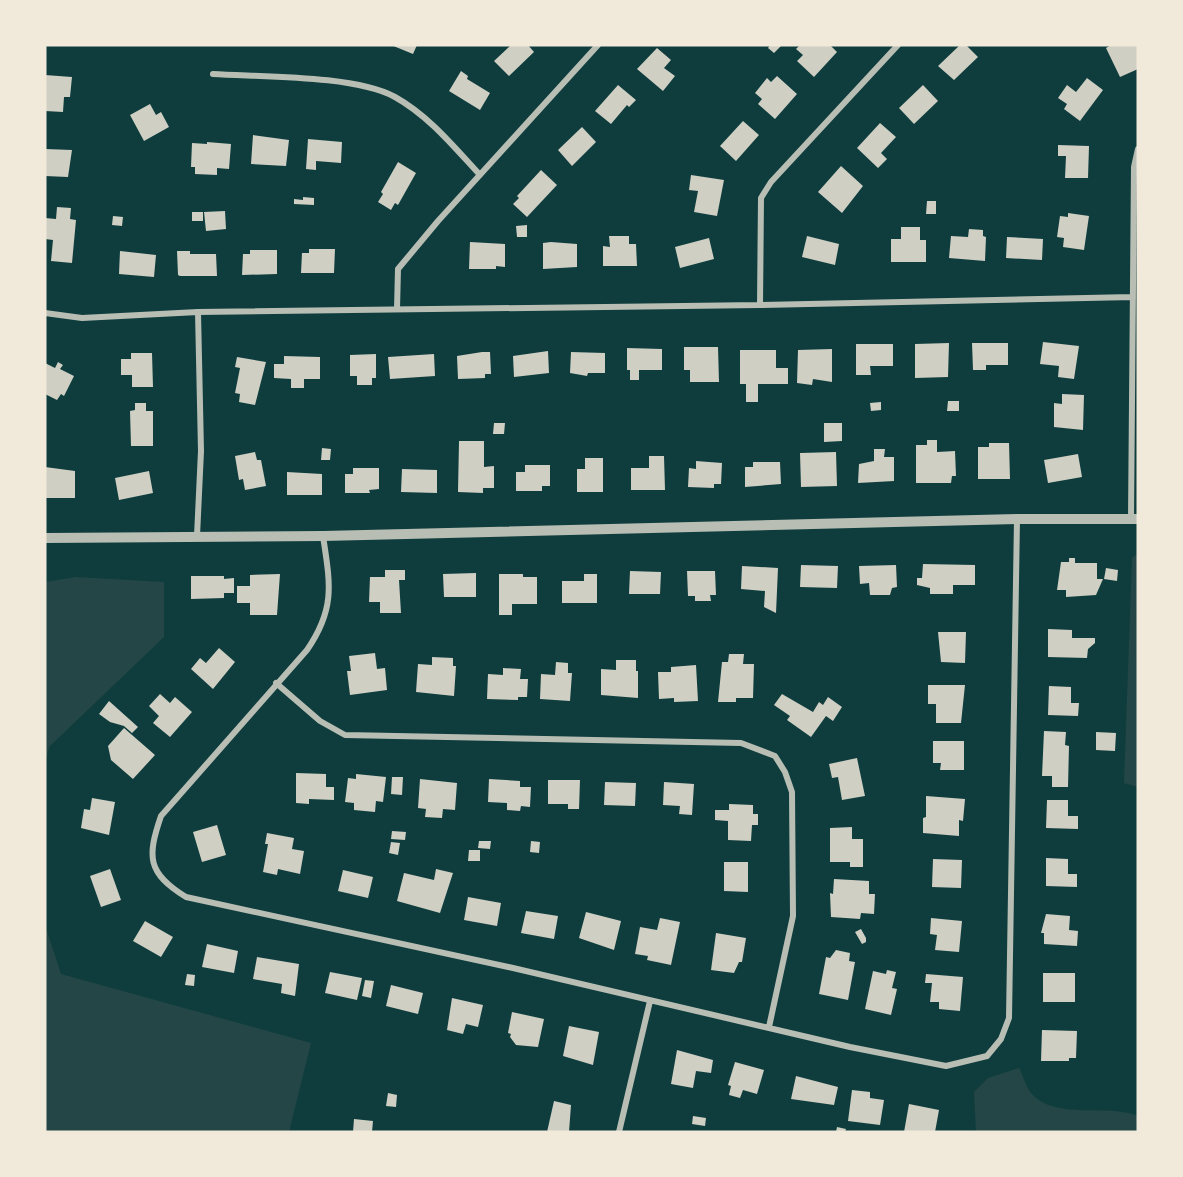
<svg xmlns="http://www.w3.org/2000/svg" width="1183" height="1177" font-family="'Golos Text',sans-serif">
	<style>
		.green { fill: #244646 }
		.building { fill: #cfcfc3 }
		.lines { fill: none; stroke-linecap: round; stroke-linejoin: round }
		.minor { stroke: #b8beb3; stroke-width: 6 }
		.tertiary { stroke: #b8beb3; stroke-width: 10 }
	</style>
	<rect width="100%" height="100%" fill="#0f3d3e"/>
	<path class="green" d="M1138,553V787L1124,783L1132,558Z
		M76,577L164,582V637L49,747L45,765V582Z
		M45,925L61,974L311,1043L289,1132H45Z
		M1019,1068C1023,1075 1026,1087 1031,1093C1055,1121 1107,1103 1138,1116V1132H976L974,1092L988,1078Z"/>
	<path class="building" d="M391,45H417L413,54Z
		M511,45H528L534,52L509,76L494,61Z
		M770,45H782L774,53L768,48Z
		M800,45H830L837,52L814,77L797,61L803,55L796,49Z
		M960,45H966L978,57L954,80L938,66Z
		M1111,45H1138V69L1120,77L1106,48Z
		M657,48L671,60L664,68L675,76L663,91L637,69Z
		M461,71L468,76L467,79L490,93L480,110L449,91Z
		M45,75L72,77L70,97H64L63,112L45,111Z
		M777,76L797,94L775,119L758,104L762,99L755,93L767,78L771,82Z
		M1087,78L1103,90L1080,121L1064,109L1067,104L1058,98L1067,85L1076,92Z
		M618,85L636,100L629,107L627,105L611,124L595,111Z
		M923,85L938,101L914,124L899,108Z
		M150,104L156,115L161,112L169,127L144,141L130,115Z
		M743,121L759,135L736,161L720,146Z
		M880,123L896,137L881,153L887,159L878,168L857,148Z
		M582,127L596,142L572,166L558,150Z
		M253,135L289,140L286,166L251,164Z
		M308,139L342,142L341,163L316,161V170L306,169Z
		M207,142L231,144L229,169L217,168V175L195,174V167H191L192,143L207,144Z
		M1058,145L1089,146L1088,178H1065L1066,156H1058Z
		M45,149L72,150L68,177L45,176Z
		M398,162L416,173L398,205L395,203L391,210L378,202L383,194L381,192Z
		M841,166L863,186L842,213L818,192Z
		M541,170L557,185L527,217L513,204L519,198L517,196Z
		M691,175L724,180L717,216L694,212L698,191L689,190Z
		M303,197L314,198V205L294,204V199L303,200Z
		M927,201H936V214H926Z
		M57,207L71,208L70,219L76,220L72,263L51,261L53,240L45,239V218L56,219Z
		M225,211L226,229L206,231L204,212Z
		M192,212H203V221H192Z
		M1068,213L1089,216L1084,250L1063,247L1064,238L1057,237L1060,216L1068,217Z
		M113,216L123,217L122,226L112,225Z
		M527,225V237H517L516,226Z
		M901,227H920V240H926V262H891V239H901Z
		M969,229L983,230V236L986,237L985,261L949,258L951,236L968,237Z
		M609,236H629V244H636L637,266H603V246L610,247Z
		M807,236L839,244L835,265L802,257Z
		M1007,237L1043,239L1042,260L1006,258Z
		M709,238L714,259L680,268L675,247Z
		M470,242L505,244V267L496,266V269H469Z
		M551,242L577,244V267L543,269V243Z
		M309,249H335L334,273H301L302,253H309Z
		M250,250H277V274L242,275L243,254H250Z
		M120,251L156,255L154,277L119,274Z
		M177,251H190V254H216L217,276H180L178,275Z
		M1043,342L1079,346L1074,379L1058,377L1059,366L1040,364Z
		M949,343L948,377L915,378V344Z
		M972,343H1008V365H986V370H973Z
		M856,344H893V366H870L871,375H856Z
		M684,347H718L719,382H690V370H684Z
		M627,348L662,349V370H639V380H630V370H627Z
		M832,349V382L813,379L812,385L797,383L798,350Z
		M740,350H776V368H788V384H758V402H746V384H740Z
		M548,351L549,373L514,377L513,356Z
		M482,352H490L491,374H485V378L458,379L457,356Z
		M571,352L605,353V373H588L587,376L570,373Z
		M131,353H152L153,387H132V375H121V359H131Z
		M376,354V378H372V385H357V376H350V355Z
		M434,354L435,376L390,379L388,357Z
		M284,356L320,357V379H304V388H291V379L274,378V364H284Z
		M237,357L266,362L255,405L239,402L240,394L235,393L240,368L235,367Z
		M58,362L63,365L60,369L74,376L64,396L61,394L57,400L45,394V363L55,368Z
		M1062,394L1084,395L1083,430L1054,427V403L1062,404Z
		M948,401H959V411H947Z
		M881,402V410L871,411L870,403Z
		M135,403H146V411H153V446H131L130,411L135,410Z
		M494,423H505L504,434H493Z
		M824,423H842V441L824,442Z
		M927,440H937V452L955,451L956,476H952L951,483H916V445H927Z
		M459,441H484V467L494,466V488H483V493L458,492Z
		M989,443H1009L1010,479H978V447H989Z
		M322,448L331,449L330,460H321Z
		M874,449H885L884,457H894V481L858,483L859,464L874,461Z
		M255,452L257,460H261L266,486L245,490L243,479L239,480L235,456Z
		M836,452L837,486L801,487L800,453Z
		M1078,454L1082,477L1048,483L1044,460Z
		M649,456H664L665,490H631V468H649Z
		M585,458H603V492H577V469H585Z
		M696,461L722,463L721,484H714V488L688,487L689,468L696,469Z
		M753,462H780L781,484L745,487V467H753Z
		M525,465H550V486H542V491H516V472H525Z
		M45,467L75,471V498H45Z
		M353,468H379V489L369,490L370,493H345V474H353Z
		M402,469L437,470V493L401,492Z
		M149,471L153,493L119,500L115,478Z
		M287,472L322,474V495H287Z
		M1069,558H1075V563H1097V579H1103L1096,595L1066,597V590H1057L1061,562H1069Z
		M923,564L975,565V585H953V594H930V588L917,585V578H922Z
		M801,565L838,566L837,588L800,587Z
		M896,565L897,587L892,588L890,595H870L869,583L860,584L859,566Z
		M742,566L778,568L776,613L764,607L765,591L741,589Z
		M1106,568L1118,570L1117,581L1104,579Z
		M385,570H405V580H399L401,613H380V602H369L370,577H385Z
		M630,571L661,572L660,594H629Z
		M687,571H715L716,595H710L711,601H695V596H688Z
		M476,573V597H444L443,574Z
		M280,574L277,615H250V603H237V586H250V575Z
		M499,574H523V577H537V604H512V615H499Z
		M584,574H597V603H562V581H584Z
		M191,576H224V579L234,578V593H224V598L191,599Z
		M1048,629L1072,630V638H1095V643L1088,649L1087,658L1048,657Z
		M938,632H966L965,663L941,662Z
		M219,648L235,662L213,689L191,669L200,658L206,663Z
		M375,653L377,669L385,668L387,690L350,695L347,671H351L349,656Z
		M729,654H744L743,664H754L753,698H736V702H718L722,662H728Z
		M432,657L453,658V666H456L454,696L416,692L418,664L432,665Z
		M616,660H636V671H638V698L601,695V669L616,670Z
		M556,662L568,663V673H572L570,701L540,699L541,674L555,675Z
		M696,665L698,701L674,702V698L659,699L658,672H671V667Z
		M503,668L521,669L520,679H528L527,697H518V700L487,699L488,674L503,675Z
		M928,685H965L961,723H936V704H928Z
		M1049,686L1071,687V703H1079L1078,716L1048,715Z
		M160,694L170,703L175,697L192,712L170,737L153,723L159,716L149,706Z
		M782,694L813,712L819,702L823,705L828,697L842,707L833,721L826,716L811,737L787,720L790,716L774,705Z
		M109,701L138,727L132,733L124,726L110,722L99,714Z
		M124,728L155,755L133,779L111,760L108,746Z
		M1044,731L1066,732L1065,745L1069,746L1068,787H1052V776H1042Z
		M1096,732L1116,733L1115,751L1096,750Z
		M933,741H964V770H940L941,763H933Z
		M857,758L865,796L842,800L838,777L832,778L829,764Z
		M296,773L326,774V787H334V800L309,799V804L296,803Z
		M356,774L386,777L383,802L376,801L375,812L354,810V803L345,802L348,778L356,779Z
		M392,777H403L402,795L391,794Z
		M420,779L457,783L455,810L443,809L442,818L425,817L426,809L418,808Z
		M489,779L520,781V787H531L530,807L521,806L520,811L507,810V803L488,802Z
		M548,780H580L579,809H568V804H548Z
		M605,782L636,783L635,806L604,805Z
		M664,782L694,784L692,815L679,814L680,806L663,805Z
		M926,796L965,799L963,821L959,820V836L923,833V818L926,817Z
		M92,798L115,802L109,835L81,828L84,809L90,810Z
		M1047,800H1068V816H1078V829L1046,828Z
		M729,804L753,805V814H758V825H752L751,841L728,840V821L715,820V810H729Z
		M217,825L226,855L202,862L193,832Z
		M852,827V839H863V867H850V862H830V828Z
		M392,831L406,832L405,840L391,839Z
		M267,833L294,838L292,849L304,851L300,874L278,869L277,875L263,872L268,844H265Z
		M479,841H491L490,849L478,848Z
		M531,841L540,842L539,853L530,852Z
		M391,842L400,843L398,855L389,853Z
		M469,850H480V861H468Z
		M1046,858L1068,859V874H1077V887L1046,886Z
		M933,859L962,860L961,888L932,887Z
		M724,862H748V892L724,891Z
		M110,869L121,900L101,907L90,876Z
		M436,869L453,873L440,913L397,901L404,873L434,880Z
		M343,870L373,877L368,898L338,891Z
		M834,879L869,881V894H875L874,914L861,913L860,919L831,917L830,893L833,894Z
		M468,897L501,903L497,926L464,920Z
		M526,911L558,916L554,939L521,933Z
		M586,912L621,921L614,950L579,938Z
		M1046,914L1070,916L1069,930L1078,931L1077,946L1044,944V933H1041Z
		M660,918L680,922L671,965L647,960L648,956L635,954L640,927L657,930Z
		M931,918L962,921L959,952L935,950L937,935L930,934Z
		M145,921L173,937L161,957L133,941Z
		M861,929L866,938V942L862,944L855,932Z
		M716,933L746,938L742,962H739L734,973L711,970Z
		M207,944L238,951L234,973L202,967Z
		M836,950L850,953L849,961L855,962L848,1000L819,994L826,957L830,958Z
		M257,957L299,964L295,996L281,993L282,984L253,979Z
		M887,970L896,972L892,988L897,989L891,1015L865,1009L873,971L886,974Z
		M330,972L362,978L357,1000L325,993Z
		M1043,973H1075V1002H1043Z
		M187,974L195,975L194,986L185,985Z
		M926,974L963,977L960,1011L939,1009V1002H930L932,983H925Z
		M365,980L374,981L371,998L362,996Z
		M391,985L423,993L418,1014L386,1006Z
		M452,998L483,1005L478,1027L466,1024L463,1034L447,1030Z
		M512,1012L544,1019L538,1047L516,1045L510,1037L511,1034L508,1033Z
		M569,1026L599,1032L593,1065L563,1056Z
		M1042,1030L1077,1031L1076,1058H1069V1061H1041Z
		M677,1050L713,1060L711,1073L696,1071L693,1088L671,1084Z
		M735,1062L764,1070L757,1094L743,1090L740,1098L729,1095L731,1086L728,1085Z
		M796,1076L838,1087L834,1105L791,1099Z
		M852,1090L870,1092V1098L884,1100L880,1125L848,1121Z
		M388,1093L397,1095L396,1107L386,1106Z
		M554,1101L571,1105L569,1132H547Z
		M909,1104L939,1110L935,1132H904Z
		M693,1116L706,1118L705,1126L692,1124Z
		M354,1119L373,1121L372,1132H353Z
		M837,1127L846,1129L845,1132H836Z"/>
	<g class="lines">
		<path class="minor" d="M213,74C261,77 355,75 395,97C429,116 454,147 480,175
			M760,305L761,198L771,182L898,45
			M397,309L398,269L438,221L598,45
			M45,313L82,318L198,312L760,305L1133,297
			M1131,519L1134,167L1138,149
			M197,536L201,451L198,312
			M323,536C330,583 336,608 307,650L161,816C147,857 147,873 186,897L513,968L850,1047L946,1066L987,1056L1001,1039L1009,1018L1017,519
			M276,683L320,721L345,735L741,743L775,756L785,772L792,792L793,916L769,1027
			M619,1132L650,1001"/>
		<path class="tertiary" d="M45,538L323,536L1017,519H1138"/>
	</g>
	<rect width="1183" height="1177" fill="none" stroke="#f1e9da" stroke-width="93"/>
</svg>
